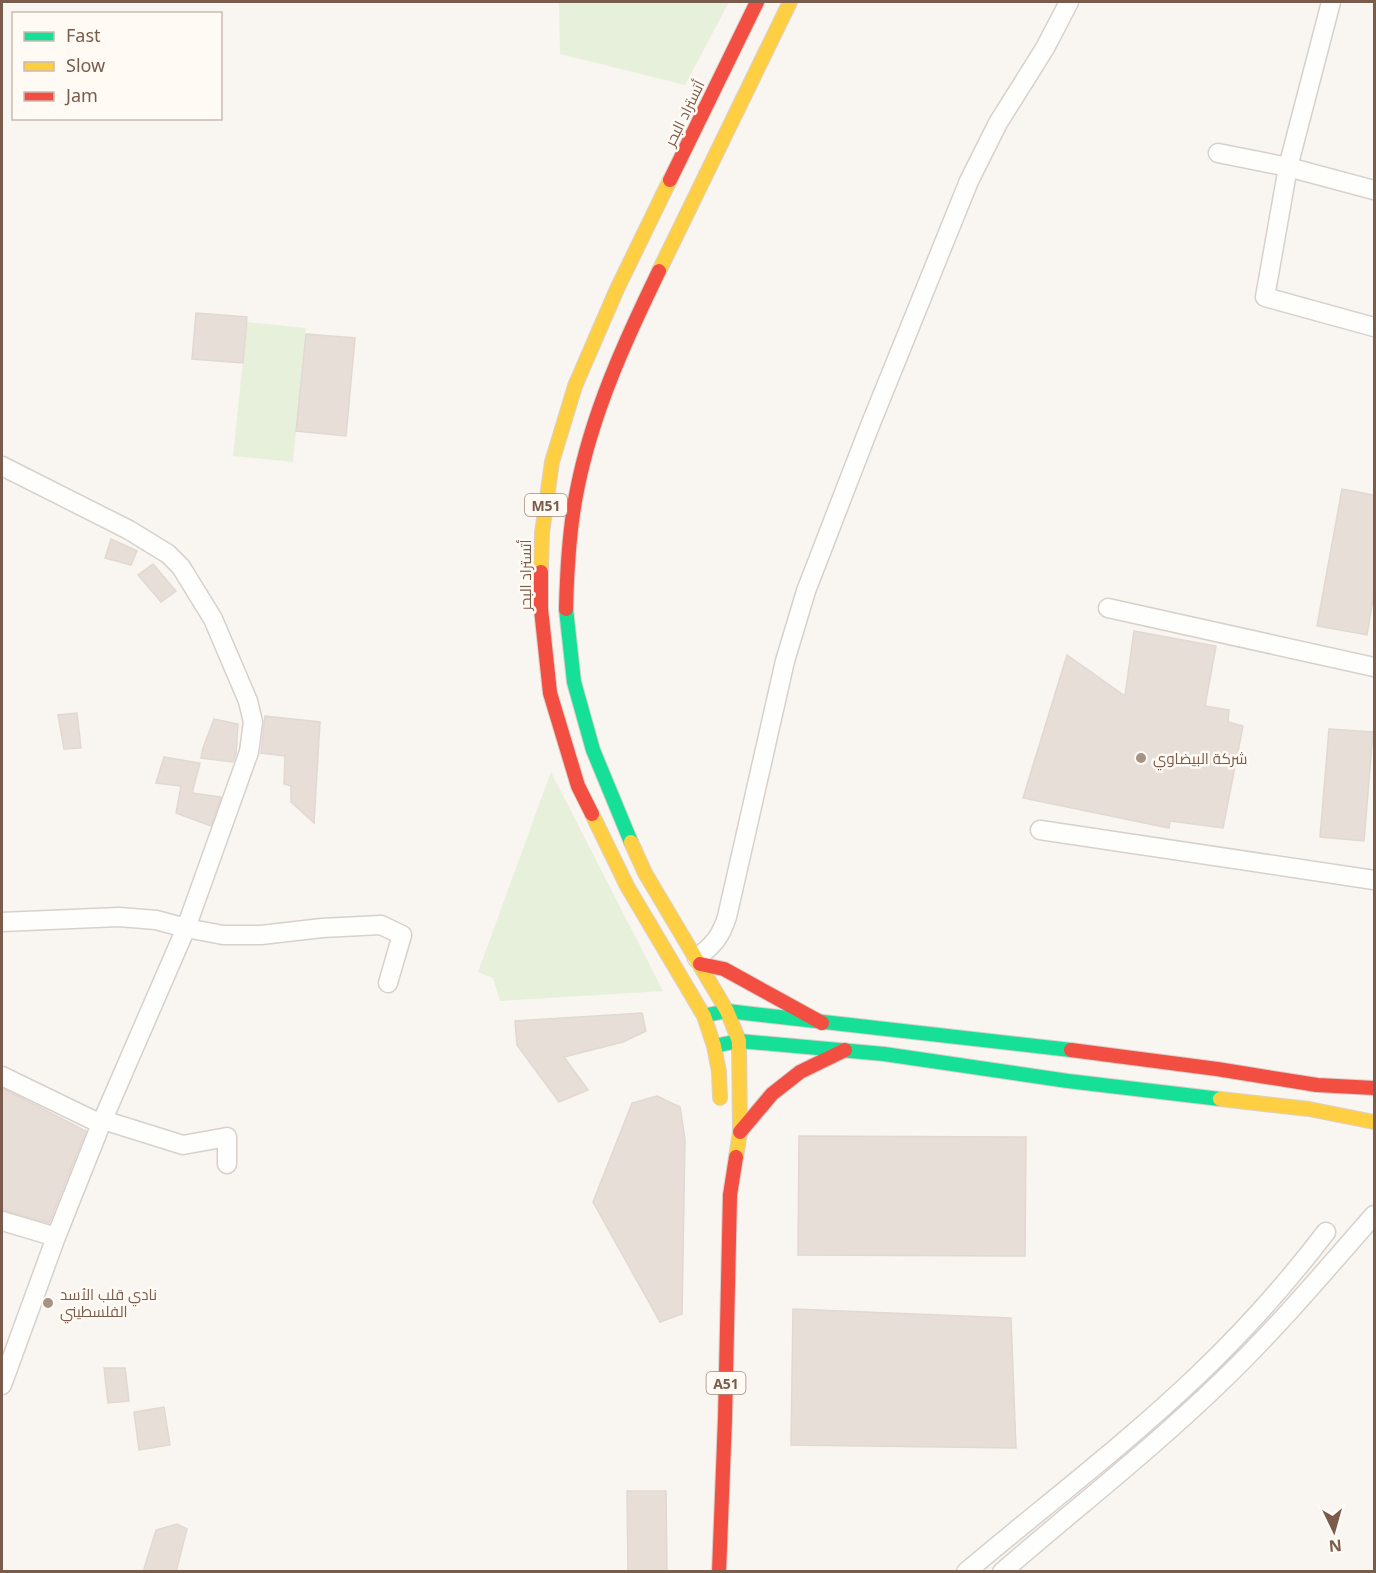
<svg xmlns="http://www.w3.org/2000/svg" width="1376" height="1573" font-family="'Noto Sans',Cairo,sans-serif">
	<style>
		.green { fill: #e7f0db }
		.building { fill: #e6ded7; stroke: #e2d8d2; stroke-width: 1.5 }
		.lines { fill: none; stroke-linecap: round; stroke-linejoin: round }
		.street-casing { stroke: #d7d1cb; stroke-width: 21 }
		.fast-casing { stroke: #dad1cc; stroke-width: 16 }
		.slow-casing { stroke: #dad1cc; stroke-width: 16 }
		.jam-casing { stroke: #dad1cc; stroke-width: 16 }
		.street { stroke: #fefefd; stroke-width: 18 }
		.fast { stroke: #16e098; stroke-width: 14 }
		.slow { stroke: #ffcf43; stroke-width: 14 }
		.jam { stroke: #f24e42; stroke-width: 14 }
		.poi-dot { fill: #a69286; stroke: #fffaf3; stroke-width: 2 }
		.labels { text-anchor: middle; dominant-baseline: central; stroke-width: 5; stroke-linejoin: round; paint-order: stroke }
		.shield { fill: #fffaf3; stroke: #a28b7f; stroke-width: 1.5 }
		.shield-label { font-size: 14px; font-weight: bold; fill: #7a5c4d }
		.street-label { font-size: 15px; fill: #7a5c4d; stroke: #fffaf3 }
		.poi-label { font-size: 15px; fill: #7a5c4d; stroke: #fffaf3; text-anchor: start }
	</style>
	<rect width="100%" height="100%" fill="#f9f5f0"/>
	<path class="green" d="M559,2H729L685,85L560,54Z
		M247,322L306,328L293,462L233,456Z
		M551,772L663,991L500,1001L493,978L478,972Z"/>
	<path class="building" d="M196,313L247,317L243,363L192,359Z
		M306,334L355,338L346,436L296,431Z
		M1342,489L1374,495V594L1367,635L1317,626Z
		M111,539L137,551L131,565L105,558Z
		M153,564L176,591L161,602L138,575Z
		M1134,631L1216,646L1205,706L1229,710L1228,722L1243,726L1223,828L1170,821L1169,828L1023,798L1067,655L1125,696Z
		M77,713L81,748L64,749L58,715Z
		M265,716L320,722L314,823L291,802V786L284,784L285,756L261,753Z
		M214,719L238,724L236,754L233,762L201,758L203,748Z
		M1329,729L1373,732L1364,841L1320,837Z
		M164,757L200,763L192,793L221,797L211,826L176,813L181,786L156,783Z
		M642,1013L646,1031L623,1042L564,1057L588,1090L559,1102L517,1045L515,1021Z
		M2,1088L86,1131L49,1223L2,1210Z
		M657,1096L680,1107L685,1139L682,1314L660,1322L593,1202L632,1103Z
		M799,1136L1026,1137L1025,1256L798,1255Z
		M793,1309L1011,1318L1016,1448L791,1445Z
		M104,1368H125L129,1401L108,1403Z
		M164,1407L170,1445L139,1450L134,1412Z
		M627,1491H666L667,1572H628Z
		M177,1524L187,1529L176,1572H143L156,1530Z"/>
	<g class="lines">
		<defs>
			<path id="street" d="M1331,2L1288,167L1265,297L1374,327
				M1218,153L1288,167L1374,190
				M2,466L129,530L168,554L181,567L213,619L248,701L253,722L249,752L186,928L101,1124L56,1237L2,1385
				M1108,608L1374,667
				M1040,830L1374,880
				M2,922L119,917L156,920L186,928L223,935H261L322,928L381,925L402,935L388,983
				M697,958C714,944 720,938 727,917L785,661L806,591L869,428L969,181L998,123L1045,48L1069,2
				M2,1076L101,1124
				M103,1120L183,1145L227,1137V1164
				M2,1221L56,1237
				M966,1572C1043,1507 1126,1444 1199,1374C1245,1330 1287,1283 1326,1232
				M1002,1572C1076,1508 1153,1448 1223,1380C1277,1328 1325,1271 1374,1215"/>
			<path id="fast" d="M566,609L574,682L593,750L631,842
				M707,1015L727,1011L1071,1050
				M719,1045L739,1041L884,1054L1068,1081L1220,1099"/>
			<path id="slow" d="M659,271L790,2
				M541,572L542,533L552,462L575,386L617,289L670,180
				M592,814L627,886L704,1016L714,1046L719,1072L720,1098
				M631,842L645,873L727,1011L739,1041L740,1132L736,1157
				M1220,1099L1309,1109L1374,1122"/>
			<path id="jam" d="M670,180L757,2
				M541,572V609L550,693L578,786L592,814
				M566,609C567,569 569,529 577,490C592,413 625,341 659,271
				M700,964L724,969L822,1023
				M1071,1050L1217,1069L1317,1085L1374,1088
				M740,1132L772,1094L800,1072L845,1050
				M719,1572L725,1418L730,1195L736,1157"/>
		</defs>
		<use href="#street" class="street-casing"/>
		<use href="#fast" class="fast-casing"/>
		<use href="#slow" class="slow-casing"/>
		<use href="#jam" class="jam-casing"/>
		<use href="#street" class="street"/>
		<use href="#fast" class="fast"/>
		<use href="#slow" class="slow"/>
		<use href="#jam" class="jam"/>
	</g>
	<g class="poi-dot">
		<circle cx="1141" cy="758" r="6"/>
		<circle cx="48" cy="1303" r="6"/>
	</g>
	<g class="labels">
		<g class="shield">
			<rect x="525" y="494" width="42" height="22" rx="4.5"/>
			<rect x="706.5" y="1372" width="39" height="22" rx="4.5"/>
		</g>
		<g class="shield-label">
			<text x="546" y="505">M51</text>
			<text x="726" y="1383">A51</text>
		</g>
		<g class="street-label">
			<text transform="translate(684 113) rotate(-64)">أتستراد البحر</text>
			<text transform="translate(525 575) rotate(-90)">أتستراد البحر</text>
		</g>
		<g class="poi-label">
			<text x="1153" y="758">شركة البيضاوي</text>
			<text x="60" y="1294">نادي قلب الأسد<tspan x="60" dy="17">الفلسطيني</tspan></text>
		</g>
	</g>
	<rect width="1376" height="1573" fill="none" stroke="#7a5c4d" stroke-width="6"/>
	<rect x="12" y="12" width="210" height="108" fill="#fffaf3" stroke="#cabbb1" stroke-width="1.5"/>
	<rect x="24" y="32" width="30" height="9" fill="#16e098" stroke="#cabbb1" stroke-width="1.5"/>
	<text x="66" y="42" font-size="18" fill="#7a5c4d">Fast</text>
	<rect x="24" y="62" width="30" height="9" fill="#ffcf43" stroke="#cabbb1" stroke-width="1.5"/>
	<text x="66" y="72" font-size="18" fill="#7a5c4d">Slow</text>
	<rect x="24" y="92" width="30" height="9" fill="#f24e42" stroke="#cabbb1" stroke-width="1.5"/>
	<text x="66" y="102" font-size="18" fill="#7a5c4d">Jam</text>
	<g transform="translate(1334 1531) rotate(175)" stroke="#fffaf3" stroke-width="4.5" paint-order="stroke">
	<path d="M0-4.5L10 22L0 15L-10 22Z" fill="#7a5c4d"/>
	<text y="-9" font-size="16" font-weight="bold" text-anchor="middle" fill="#7a5c4d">N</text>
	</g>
</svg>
